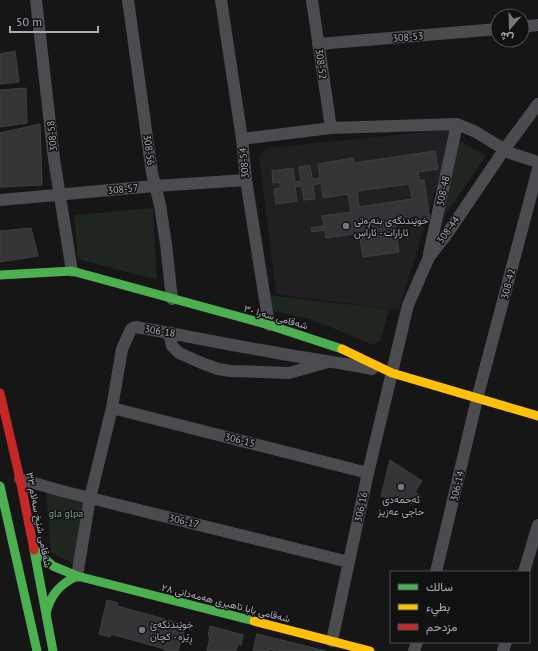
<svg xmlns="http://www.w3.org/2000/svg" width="538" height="651" font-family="'PT Sans',Vazirmatn,sans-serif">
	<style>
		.built { fill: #202022 }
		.green { fill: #1f251f }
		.building { fill: #343436; stroke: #3f4043; fill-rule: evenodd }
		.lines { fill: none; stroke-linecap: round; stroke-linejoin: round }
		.street { stroke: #4b4c50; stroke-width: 12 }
		.fast { stroke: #4caf50; stroke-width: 9 }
		.slow { stroke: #ffc107; stroke-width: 9 }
		.jam { stroke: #c62828; stroke-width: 9 }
		.poi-dot { fill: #747880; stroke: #111112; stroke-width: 1.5 }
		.labels { text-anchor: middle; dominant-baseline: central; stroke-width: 3; stroke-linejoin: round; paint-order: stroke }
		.street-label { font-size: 10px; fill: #a7adb8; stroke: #111112 }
		.poi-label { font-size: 10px; fill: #a7adb8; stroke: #111112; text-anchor: start }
		.park-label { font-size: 10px; fill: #7ea380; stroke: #111112 }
	</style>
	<rect width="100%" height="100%" fill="#161617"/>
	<path class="built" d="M454,129L399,310L276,294L259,157L267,148Z"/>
	<path class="green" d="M456,139L486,156L441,221Z
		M153,208L157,280L78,259L74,215Z
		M267,295L389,309L381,340L374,345L310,319L269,310Z
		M46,491L86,500L74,565L51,552Z"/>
	<path class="building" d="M15,51L19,82L0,84V54Z
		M26,88L27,123L0,127V90Z
		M40,124L42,185L0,187V133Z
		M435,151L438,169L418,172L419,180H424L430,220L395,225L399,252L363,257L359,233L326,238L325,230L312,232L311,228L324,226L322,216L351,212L348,194L323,198L321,183L313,185L315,199L304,200L302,186L295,187L297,201L276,204L274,189L280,188V182L273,183L272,171L293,168L295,182L301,181L299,167L310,165L312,179L320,178L318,164L353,158L354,163ZM409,184L412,199L359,207L357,191Z
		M31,228L38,256L0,262V231Z
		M390,460L422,481L415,492L421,496L415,504L381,496Z
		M107,600L118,603L117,606L186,625L178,651H164L165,649L111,634L110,637L99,634Z
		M210,626L243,635L241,645L238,644L236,651H207L210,637L208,636Z
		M257,634L326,651H276L269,649V651H253Z"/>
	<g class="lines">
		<path class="street" d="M36,0L54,159L72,271
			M128,0L152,173L160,205L166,244L172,299
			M221,0L242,139L246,180L269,325
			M312,0L331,128
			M522,27L538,25
			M318,44L498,29
			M242,139L331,128L457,124L476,132L510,153L538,162
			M0,200L155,186L246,180
			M429,254L457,124
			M169,333L172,346L179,353L204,364L218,369L231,371L289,373L328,362
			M112,408L368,473
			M20,479L62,491L349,562
			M436,572L477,399L538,169
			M524,572L538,525
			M77,576L90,498L112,408L122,349L131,329L135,327C179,334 223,344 267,351C302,358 337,362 372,369
			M332,641L368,473L408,305L429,257L447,234L504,150L538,104
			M414,651L417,642
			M503,651L506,642"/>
		<path class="fast" d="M0,275L72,271L269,325L342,349
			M0,486L37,651
			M34,549L53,566L77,576L254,621
			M34,550L53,651
			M46,614C50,595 60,584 77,576"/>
		<path class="slow" d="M342,349L392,373L538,416
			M254,621L370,651"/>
		<path class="jam" d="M0,393L20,479L34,550"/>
	</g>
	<g class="poi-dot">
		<circle cx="346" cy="226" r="4"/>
		<circle cx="401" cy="487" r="4"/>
		<circle cx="142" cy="630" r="4"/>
	</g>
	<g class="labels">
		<g class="street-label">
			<text transform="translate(408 37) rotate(-5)">308-53</text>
			<text transform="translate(321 64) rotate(82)">308-52</text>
			<text transform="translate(52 136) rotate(-96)">308-58</text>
			<text transform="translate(149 150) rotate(82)">308-56</text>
			<text transform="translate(244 163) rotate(-95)">308-54</text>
			<text transform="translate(123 189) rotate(-6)">308-57</text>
			<text transform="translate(443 191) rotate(-78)">308-48</text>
			<text transform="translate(448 230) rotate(-54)">308-44</text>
			<text transform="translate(508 284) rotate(-75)">308-42</text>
			<text transform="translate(276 317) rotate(16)">شەقامی سەرا ٣٠</text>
			<text transform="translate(160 331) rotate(9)">306-18</text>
			<text transform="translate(240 440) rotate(14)">306-15</text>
			<text transform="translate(457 486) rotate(-77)">306-14</text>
			<text transform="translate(361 507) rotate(-78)">306-16</text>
			<text transform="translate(39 520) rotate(79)">شەقامی شێخ سەلام ٣٣</text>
			<text transform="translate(184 521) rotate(14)">306-17</text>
			<text transform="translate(226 603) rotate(14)">شەقامی بابا تاهیری هەمەدانی ٢٨</text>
		</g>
		<g class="poi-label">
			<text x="354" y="220">خوێندنگەی بنەڕەتی<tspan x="354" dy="12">ئارارات - ئاراس</tspan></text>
			<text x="401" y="499" text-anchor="middle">ئەحمەدی<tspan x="401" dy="12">حاجی عەزیز</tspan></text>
			<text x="150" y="624">خوێندنگەێ<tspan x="150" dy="12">ڕێزە - کچان</tspan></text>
		</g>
		<g class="park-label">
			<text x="66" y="513">gla glpa</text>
		</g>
	</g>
	<rect x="390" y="571" width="140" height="72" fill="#111112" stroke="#4d4f54"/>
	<rect x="398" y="584" width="20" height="6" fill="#4caf50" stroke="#4d4f54"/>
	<text x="426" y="591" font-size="12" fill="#a7adb8">سالك</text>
	<rect x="398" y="604" width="20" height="6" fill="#ffc107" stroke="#4d4f54"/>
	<text x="426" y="611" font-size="12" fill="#a7adb8">بطيء</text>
	<rect x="398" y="624" width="20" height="6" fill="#c62828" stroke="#4d4f54"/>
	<text x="426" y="631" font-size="12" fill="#a7adb8">مزدحم</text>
	<g transform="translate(510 28) rotate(200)"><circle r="19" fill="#111112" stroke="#4d4f54"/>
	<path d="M0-3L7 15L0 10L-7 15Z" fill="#747880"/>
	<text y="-6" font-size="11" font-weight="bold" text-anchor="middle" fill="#a7adb8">ش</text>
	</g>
	<path d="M10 26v6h88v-6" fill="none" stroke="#a7adb8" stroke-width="2"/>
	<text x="16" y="26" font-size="12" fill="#a7adb8" stroke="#111112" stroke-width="3" paint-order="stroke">50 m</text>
</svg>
